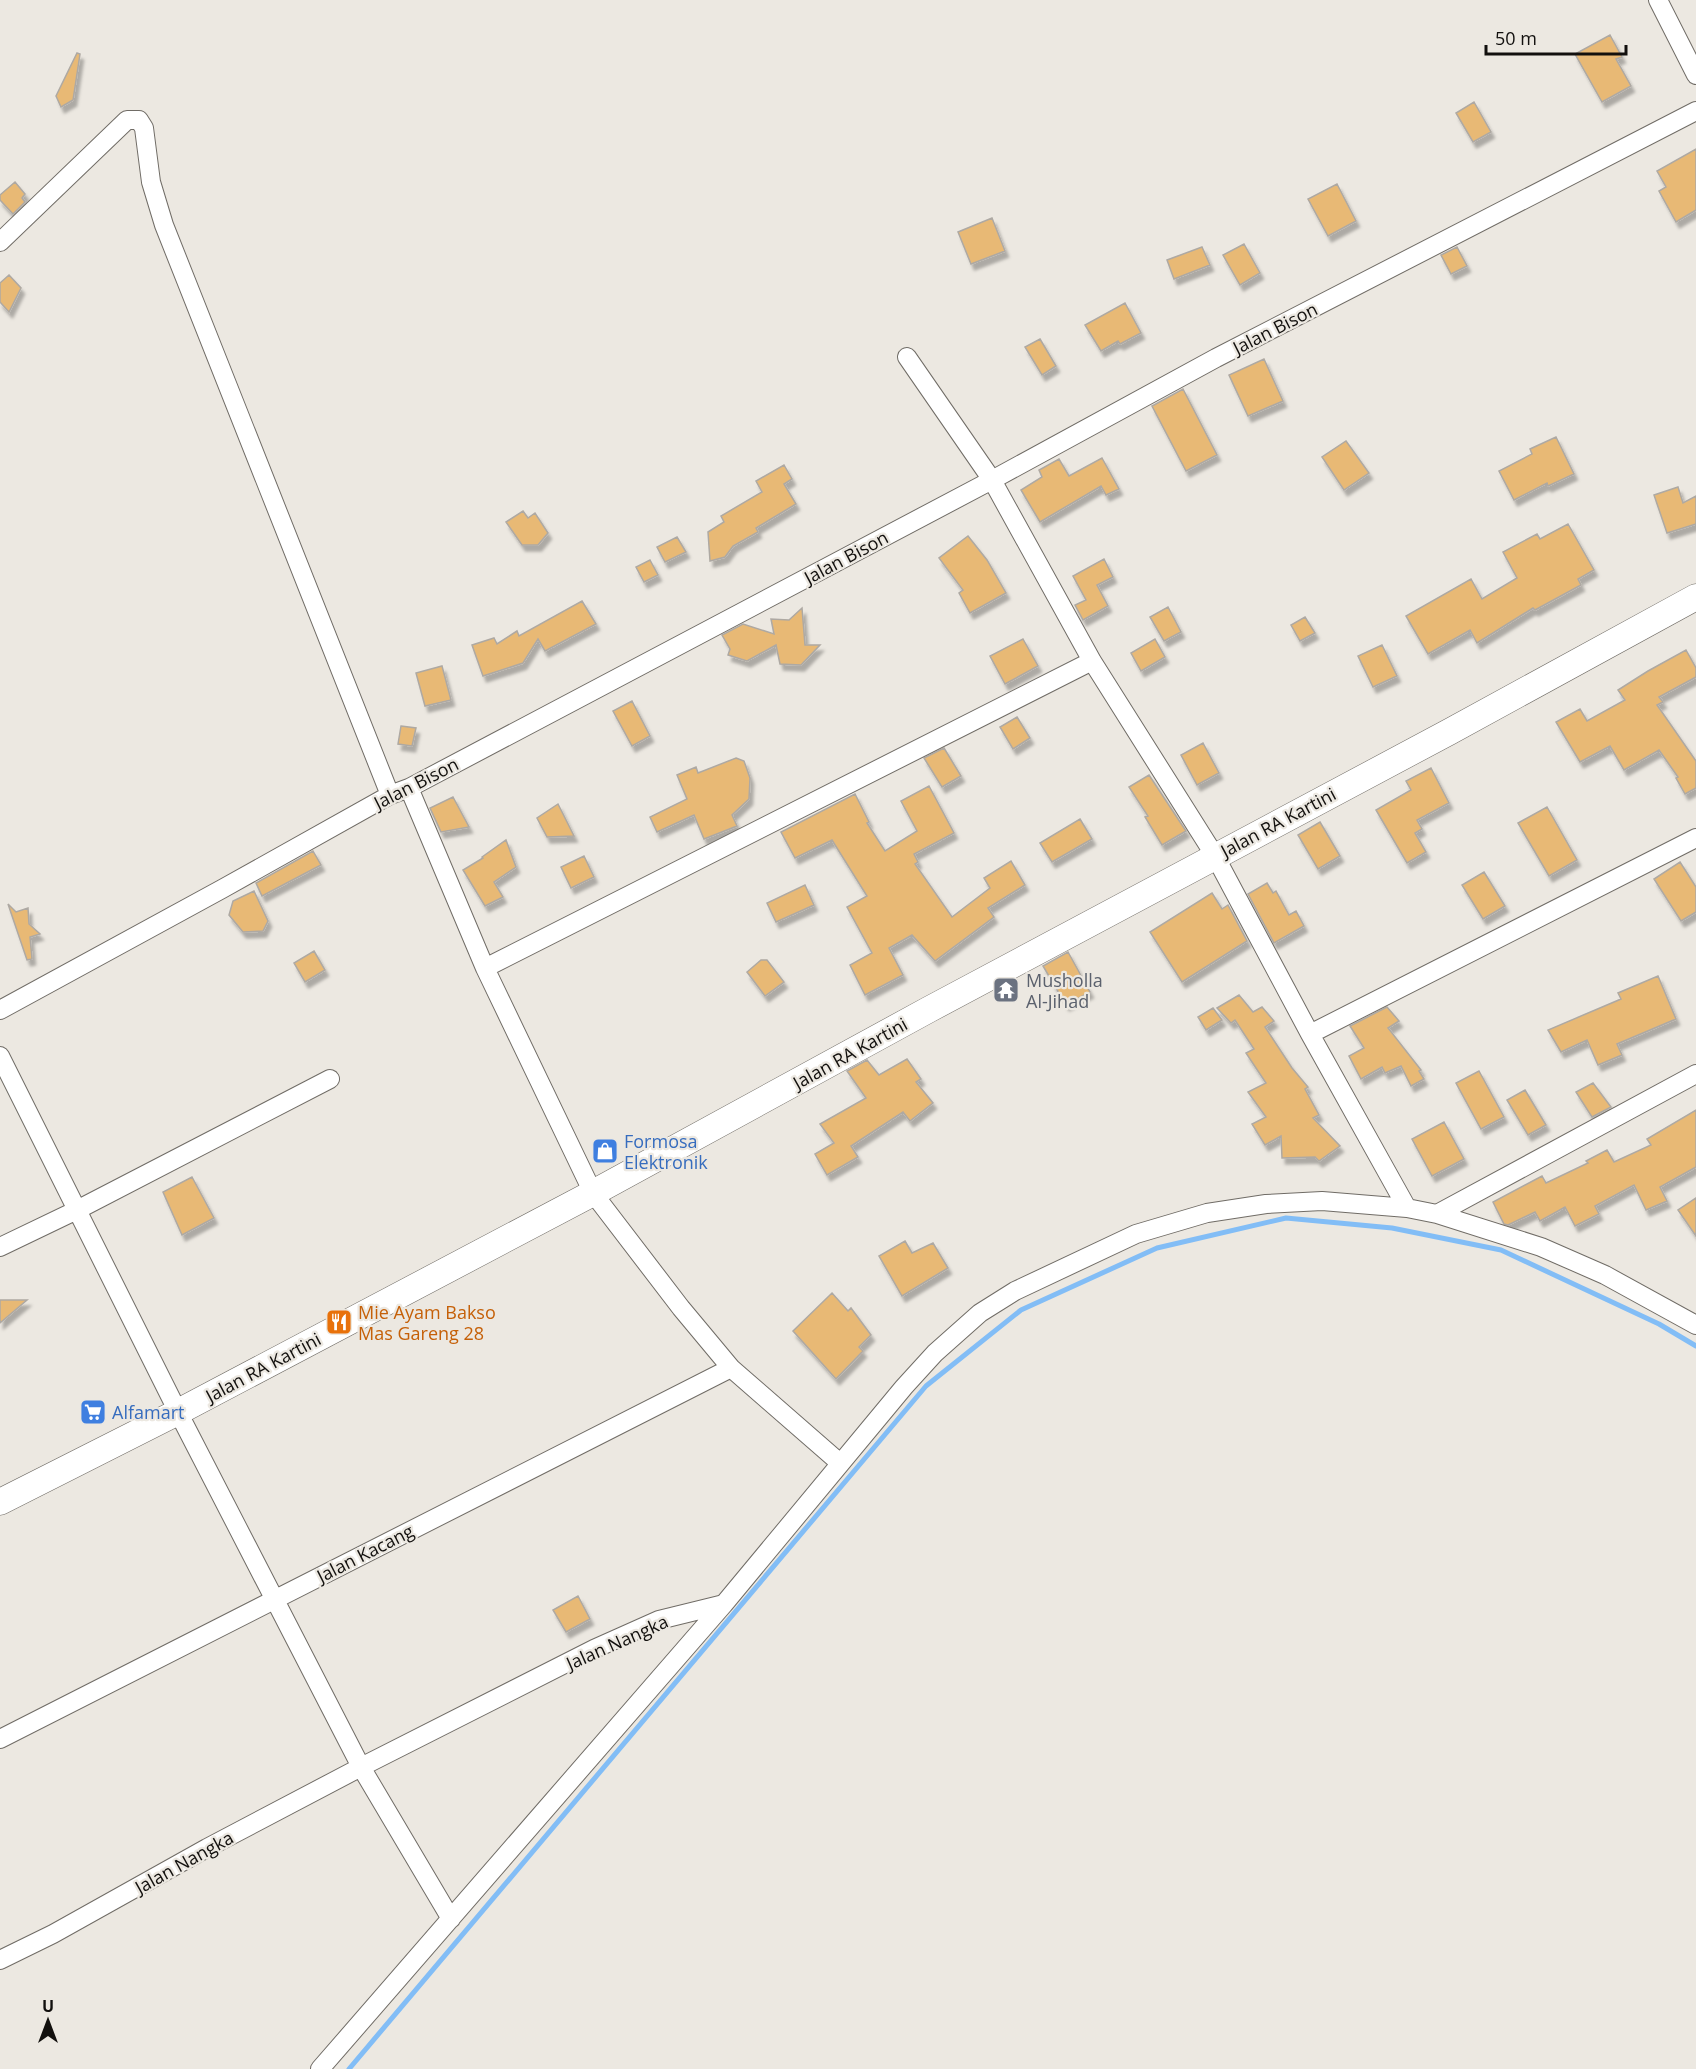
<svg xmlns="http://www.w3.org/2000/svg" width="1696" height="2069" font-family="'Open Sans',sans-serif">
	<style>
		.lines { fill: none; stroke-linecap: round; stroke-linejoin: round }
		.stream { stroke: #82bdf6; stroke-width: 5 }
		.building { fill: #e8b975; stroke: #aea9a3; stroke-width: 1.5; filter: url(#shadow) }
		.minor-casing { stroke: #706c66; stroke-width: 20 }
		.secondary-casing { stroke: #706c66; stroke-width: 27 }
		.minor { stroke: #fff; stroke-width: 18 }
		.secondary { stroke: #fff; stroke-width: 26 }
		.labels { text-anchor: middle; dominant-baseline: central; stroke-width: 4.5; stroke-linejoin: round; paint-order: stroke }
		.street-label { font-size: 18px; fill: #12100e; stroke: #ece8e1 }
		.worship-label { font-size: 18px; fill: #5b616d; stroke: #ece8e1; text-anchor: start }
		.shop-label { font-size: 18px; fill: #366cbe; stroke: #ece8e1; text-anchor: start }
		.food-label { font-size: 18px; fill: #c56008; stroke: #ece8e1; text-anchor: start }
	</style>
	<defs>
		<filter id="shadow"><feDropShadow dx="3.5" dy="6" stdDeviation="1.5" flood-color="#0004"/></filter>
	</defs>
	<rect width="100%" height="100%" fill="#ece8e1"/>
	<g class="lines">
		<path class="stream" d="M349,2069L926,1386L1021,1310L1157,1248L1286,1218L1392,1228L1501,1250L1659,1324L1696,1346"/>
	</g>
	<path class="building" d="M1610,35L1622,57L1616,59L1631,86L1602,102L1575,54Z
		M77,53L80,54L73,100L61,107L56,96Z
		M1474,102L1491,132L1473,142L1456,113Z
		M1696,149V210L1676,222L1659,191L1666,187L1657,171Z
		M15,182L25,194L22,198L25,202L13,214L0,200V195Z
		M1337,184L1356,221L1328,236L1308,199Z
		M992,218L1005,251L971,264L958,232Z
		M1244,244L1260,273L1240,285L1223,255Z
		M1202,247L1210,265L1174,279L1167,260Z
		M1457,247L1467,266L1451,274L1441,255Z
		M9,275L21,288L9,312L0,302V283Z
		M1125,303L1141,333L1120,344L1118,341L1101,351L1085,325Z
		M1040,339L1056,366L1042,375L1025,347Z
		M1264,359L1283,401L1248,416L1229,375Z
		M1183,389L1217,455L1186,471L1152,406Z
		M1556,437L1574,474L1548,486L1547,483L1514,500L1499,471L1532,454L1530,449Z
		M1346,441L1369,473L1344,490L1322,457Z
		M1102,458L1119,489L1106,495L1101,486L1040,522L1021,490L1042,477L1039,470L1059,459L1069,476Z
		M784,465L792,479L784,484L796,504L756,528L758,532L733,546L725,557L710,561L708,532L724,522L721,516L762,492L756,481Z
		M1678,487L1683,503L1696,496V524L1667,533L1654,495Z
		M523,511L528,518L535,513L548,533L538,545H522L506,522Z
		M1568,524L1594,570L1578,579L1581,585L1535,610L1533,608L1477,643L1470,630L1428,654L1406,616L1471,579L1482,599L1517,578L1503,552L1537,534L1540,539Z
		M968,536L987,560L1006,593L970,613L959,593L963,590L939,558Z
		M677,537L686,552L665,562L657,547Z
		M1104,559L1113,577L1097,585L1108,606L1083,620L1075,605L1086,600L1073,576Z
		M650,560L658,575L644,582L636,567Z
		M582,601L596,624L545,651L538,639L523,663L483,676L472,645L494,638L497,644L517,631L519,636Z
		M1168,607L1181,632L1164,641L1150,617Z
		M802,608L805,645H820L801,665L780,664L776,645L747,661L728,655L730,649L722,635L743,624L774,634L771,619L789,620Z
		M1305,617L1315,633L1300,641L1291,625Z
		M1023,639L1038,666L1005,684L990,656Z
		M1155,639L1165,657L1141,671L1131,653Z
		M1382,645L1397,676L1373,687L1358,656Z
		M1686,650L1696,668V677L1659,697L1663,702L1657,705L1696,761V788L1685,794L1676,778L1678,777L1659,750L1624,770L1610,746L1580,762L1556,722L1580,709L1587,721L1625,700L1618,690L1648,671Z
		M442,666L451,700L425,706L416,673Z
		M632,701L650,736L632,746L613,711Z
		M1017,717L1030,738L1013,749L1000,727Z
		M401,726L416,728L412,746L398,744Z
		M1203,743L1219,773L1197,785L1181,755Z
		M944,748L961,776L942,787L924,758Z
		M736,758L744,761L750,778L749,799L732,815L737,826L704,839L694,815L657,832L650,817L687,799L677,775L696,767L698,773Z
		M1431,768L1449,803L1417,820L1422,829L1415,833L1426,852L1407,863L1376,810L1411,790L1406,781Z
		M1149,775L1186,831L1162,845L1145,817L1148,816L1129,787Z
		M929,786L954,833L914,854L918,862L915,864L952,917L990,888L984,878L1011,861L1025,885L988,908L994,917L935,961L912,935L889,948L903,975L865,995L850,965L872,953L847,907L867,896L832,840L795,858L781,832L855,794L869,822L867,823L885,851L917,831L901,801Z
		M453,797L469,827L441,832L430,808Z
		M558,804L574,836L547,837L537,818Z
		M1547,807L1577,860L1549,876L1518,823Z
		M1080,819L1092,839L1052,862L1040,843Z
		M1320,822L1340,856L1318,869L1298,835Z
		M506,840L516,867L494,882L503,897L485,906L463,870L483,858L482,857Z
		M313,851L321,865L262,896L256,883Z
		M584,856L594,877L571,888L561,867Z
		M1680,862L1696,887V912L1681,921L1654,879Z
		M1484,872L1505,906L1483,919L1462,885Z
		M1267,883L1273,893L1276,891L1289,915L1296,911L1304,926L1274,943L1248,894Z
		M805,885L814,905L776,922L767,903Z
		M254,891L268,921L263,931L243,932L229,915L233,901Z
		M1212,893L1222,909L1228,905L1247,941L1182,982L1150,932Z
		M8,904L16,912L28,908L29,924L40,934L30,937L32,959L27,960Z
		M314,951L325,970L305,982L294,963Z
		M1068,952L1090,992L1066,1005L1043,966Z
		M761,960H767L784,982L765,996L747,972Z
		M1658,976L1676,1019L1617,1044L1622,1055L1598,1065L1587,1040L1561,1052L1548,1030L1621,999L1618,993Z
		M1239,995L1253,1012L1262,1007L1274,1021L1265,1027L1292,1068L1308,1087L1305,1089L1319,1115L1313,1118L1340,1146L1319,1161L1315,1157L1282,1158L1281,1136L1265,1145L1252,1124L1266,1117L1248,1092L1266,1083L1246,1053L1254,1049L1235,1020L1231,1023L1217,1008Z
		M1387,1007L1399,1021L1388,1028L1421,1070L1419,1071L1424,1079L1411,1086L1401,1066L1385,1073L1382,1067L1361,1079L1349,1056L1364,1048L1350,1026Z
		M1213,1008L1222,1020L1206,1030L1198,1017Z
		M907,1059L921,1079L916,1082L933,1103L910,1121L903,1112L851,1146L858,1157L827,1175L815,1154L834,1143L820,1124L866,1098L847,1071L867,1060L879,1075Z
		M1479,1071L1504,1117L1481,1129L1456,1083Z
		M1593,1083L1611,1107L1592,1117L1576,1092Z
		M1525,1090L1546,1125L1528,1135L1507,1100Z
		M1696,1110V1167L1660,1187L1667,1201L1646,1210L1634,1185L1595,1206L1599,1214L1575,1226L1565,1207L1540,1221L1535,1212L1508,1225L1504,1224L1493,1202L1542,1176L1546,1183L1588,1163L1586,1161L1607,1150L1614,1162L1651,1145L1647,1139Z
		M1444,1122L1464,1159L1432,1176L1412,1139Z
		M192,1177L214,1218L182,1235L163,1192Z
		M1696,1198V1236L1678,1210Z
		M905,1241L912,1253L933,1243L948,1268L902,1296L879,1256Z
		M832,1293L848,1311L851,1308L871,1335L859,1347L863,1351L836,1379L793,1331Z
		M0,1300H27L0,1323Z
		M578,1596L590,1619L566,1632L553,1610Z"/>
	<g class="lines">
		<defs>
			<path id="minor" d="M1658,0L1696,75
				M0,242L127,120H139L144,128L151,182L164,225L390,795
				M907,357L992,480L1092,661L1215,856L1310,1034L1407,1208
				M409,788L485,968L593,1193L681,1308L731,1368L840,1463
				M485,968L1092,661
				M0,1010L222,889L390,795L409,788L992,480L1216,358L1696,111
				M1310,1034L1696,838
				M0,1056L178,1412L361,1767L451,1919
				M1437,1214L1696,1074
				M0,1247L77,1210L330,1079
				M0,1739L731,1368
				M0,1960L53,1934L207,1848L361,1767L594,1649L659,1620L724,1604
				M320,2069L724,1604L904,1387L935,1353L980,1313L1015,1291L1136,1234L1207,1213L1266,1204L1322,1201L1407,1208L1437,1214L1541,1247L1605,1275L1696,1325"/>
			<path id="secondary" d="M0,1502L178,1412L593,1193L928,1010L1449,732L1696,597"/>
		</defs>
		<use href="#minor" class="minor-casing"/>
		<use href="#secondary" class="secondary-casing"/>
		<use href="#minor" class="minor"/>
		<use href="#secondary" class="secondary"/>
	</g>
	<defs>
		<symbol id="temple-square" viewBox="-11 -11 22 22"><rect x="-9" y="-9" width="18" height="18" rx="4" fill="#6b7280" stroke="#ece8e1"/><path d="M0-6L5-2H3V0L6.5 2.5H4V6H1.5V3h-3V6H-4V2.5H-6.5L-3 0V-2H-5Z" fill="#fff"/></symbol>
		<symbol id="shop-square" viewBox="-11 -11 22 22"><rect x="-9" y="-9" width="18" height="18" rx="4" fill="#3f7fe0" stroke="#ece8e1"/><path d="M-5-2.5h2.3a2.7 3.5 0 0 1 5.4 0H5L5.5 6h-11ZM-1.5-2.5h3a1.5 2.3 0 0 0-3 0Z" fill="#fff"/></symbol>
		<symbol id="restaurant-square" viewBox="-11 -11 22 22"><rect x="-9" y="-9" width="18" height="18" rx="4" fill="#e8710a" stroke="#ece8e1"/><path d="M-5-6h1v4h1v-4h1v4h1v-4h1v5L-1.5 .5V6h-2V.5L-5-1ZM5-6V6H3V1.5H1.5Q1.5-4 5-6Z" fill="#fff"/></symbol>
		<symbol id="supermarket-square" viewBox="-11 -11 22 22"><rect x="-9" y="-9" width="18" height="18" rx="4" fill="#3f7fe0" stroke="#ece8e1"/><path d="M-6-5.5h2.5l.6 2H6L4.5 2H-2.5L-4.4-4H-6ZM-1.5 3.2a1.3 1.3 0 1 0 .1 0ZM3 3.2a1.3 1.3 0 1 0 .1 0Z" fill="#fff"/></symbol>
	</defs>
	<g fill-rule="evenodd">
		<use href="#temple-square" x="991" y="975" width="30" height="30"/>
		<use href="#shop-square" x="590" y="1136" width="30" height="30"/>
		<use href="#restaurant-square" x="324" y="1307" width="30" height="30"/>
		<use href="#supermarket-square" x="78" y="1397" width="30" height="30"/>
	</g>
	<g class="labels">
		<g class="street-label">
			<text transform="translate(1275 328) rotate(-27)">Jalan Bison</text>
			<text transform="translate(846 557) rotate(-28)">Jalan Bison</text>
			<text transform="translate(416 783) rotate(-27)">Jalan Bison</text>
			<text transform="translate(1278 822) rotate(-28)">Jalan RA Kartini</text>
			<text transform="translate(850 1053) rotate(-29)">Jalan RA Kartini</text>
			<text transform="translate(263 1367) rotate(-28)">Jalan RA Kartini</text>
			<text transform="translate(365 1553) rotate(-27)">Jalan Kacang</text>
			<text transform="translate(617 1642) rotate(-24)">Jalan Nangka</text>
			<text transform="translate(184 1862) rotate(-29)">Jalan Nangka</text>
		</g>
		<g class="worship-label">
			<text x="1026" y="980">Musholla<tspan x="1026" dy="21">Al-Jihad</tspan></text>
		</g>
		<g class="shop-label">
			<text x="624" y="1141">Formosa<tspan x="624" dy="21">Elektronik</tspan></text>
			<text x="112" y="1412">Alfamart</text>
		</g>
		<g class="food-label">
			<text x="358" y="1312">Mie Ayam Bakso<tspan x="358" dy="21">Mas Gareng 28</tspan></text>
		</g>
	</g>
	<g transform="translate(48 2021)" stroke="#ece8e1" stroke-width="4.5" paint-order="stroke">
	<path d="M0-4.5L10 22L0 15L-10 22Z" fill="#12100e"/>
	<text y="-9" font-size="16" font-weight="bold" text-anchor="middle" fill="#12100e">U</text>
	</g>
	<path d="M1486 45v9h140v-9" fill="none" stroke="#12100e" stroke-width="3"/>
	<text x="1495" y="45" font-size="18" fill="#12100e" stroke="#ece8e1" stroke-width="4.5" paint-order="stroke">50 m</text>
</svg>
